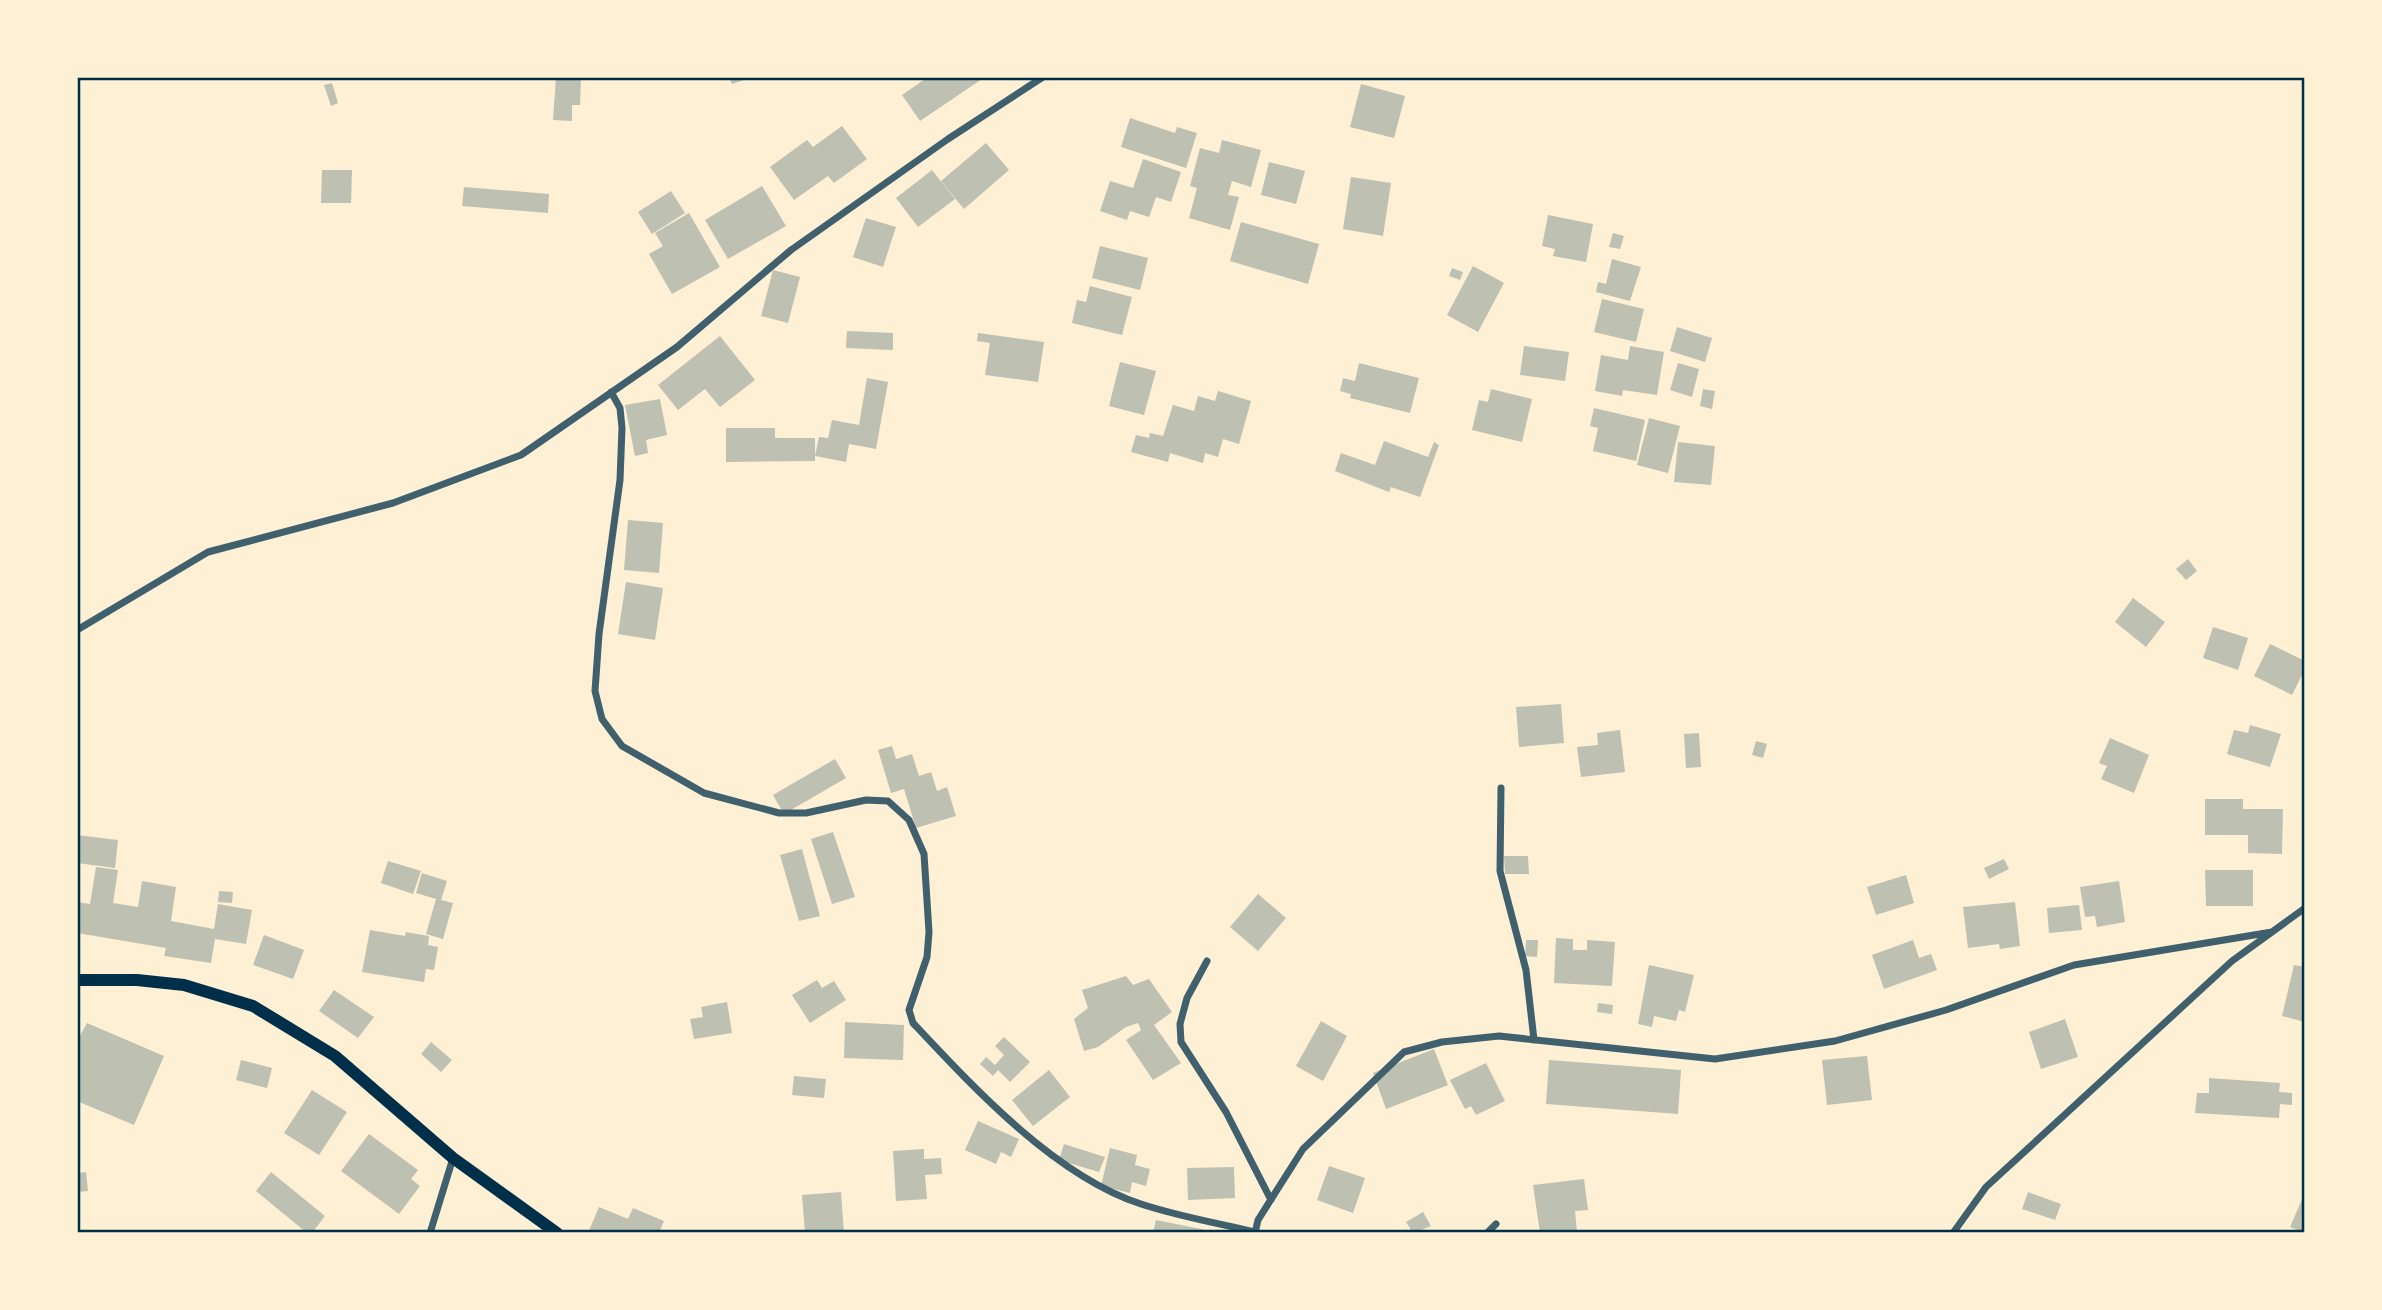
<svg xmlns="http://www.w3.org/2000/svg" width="2382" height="1310" font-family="'IBM Plex Sans',sans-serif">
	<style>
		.building { fill: #bec0b2 }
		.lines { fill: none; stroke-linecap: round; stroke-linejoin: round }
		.minor { stroke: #3f606c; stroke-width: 7 }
		.secondary { stroke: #003049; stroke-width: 12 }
		.neatline { fill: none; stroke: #003049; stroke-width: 2.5 }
	</style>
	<rect width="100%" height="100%" fill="#fdf0d5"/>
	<path class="building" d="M556,77L581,78L580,105H572V121L553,120Z
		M729,77H752L732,84Z
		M928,77H985L920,121L902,95Z
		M332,83L338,103L331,106L324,85Z
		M1361,84L1405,96L1394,138L1350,127Z
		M1130,118L1175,133L1177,127L1197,133L1186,168L1121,147Z
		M842,126L867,159L834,183L828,176L794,200L770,167L807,140L813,147Z
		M1222,140L1261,150L1251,187L1232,181L1228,195L1239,197L1230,230L1189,218L1197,188L1190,186L1200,148L1219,153Z
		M986,143L1009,170L964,209L941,181Z
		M1143,159L1181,172L1171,202L1156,197L1149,217L1130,211L1127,220L1100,211L1110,181L1133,188Z
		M1269,162L1305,171L1296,204L1261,195Z
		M322,170H352L351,203H321Z
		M932,170L955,199L918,227L896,198Z
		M1351,177L1391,183L1383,236L1343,229Z
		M762,186L786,226L728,259L705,220Z
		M464,187L549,194L548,213L462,206Z
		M671,191L685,213L652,234L638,212Z
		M689,213L720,267L672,294L649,254L663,246L655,233Z
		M1548,215L1593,224L1586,262L1553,256L1555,249L1542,246Z
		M866,218L896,227L883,267L853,257Z
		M1241,222L1319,244L1308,284L1230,261Z
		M1613,233L1624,236L1620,249L1609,247Z
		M1100,246L1148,258L1140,290L1092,278Z
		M1612,259L1641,267L1630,301L1596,292L1598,282L1606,284Z
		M1473,266L1504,283L1478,332L1447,315Z
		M1452,268L1463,272L1460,280L1449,276Z
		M773,270L800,277L788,323L761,316Z
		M1090,286L1132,297L1122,335L1072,323L1077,300L1086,302Z
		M1602,299L1644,309L1636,342L1594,332Z
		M1677,327L1712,338L1705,362L1670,351Z
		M847,331L893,333V350L846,348Z
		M978,333L1044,342L1038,382L985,375L990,343L977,341Z
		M720,336L755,380L720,407L705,389L678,410L658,385Z
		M1524,346L1569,352L1565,381L1520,375Z
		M1630,346L1664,352L1657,395L1623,390L1622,396L1595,391L1601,355L1628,360Z
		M1120,362L1156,371L1144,415L1109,406Z
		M1359,363L1419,378L1410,413L1350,398L1351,394L1340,391L1343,378L1355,381Z
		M1678,363L1699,369L1692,397L1670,390Z
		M867,378L888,382L876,449L849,444L846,462L815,456L819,437L828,438L832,420L859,425Z
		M1491,389L1532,399L1522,442L1472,430L1479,400L1488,402Z
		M1703,389L1715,391L1712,409L1700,406Z
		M1218,391L1251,401L1239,444L1223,439L1218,457L1205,453L1203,463L1170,453L1168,462L1131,452L1136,435L1149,438L1150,433L1163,436L1173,405L1194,411L1198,396L1215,401Z
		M660,399L667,435L646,440L648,453L635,456L625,405Z
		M1594,408L1645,420L1636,461L1593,451L1598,428L1590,426Z
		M1649,418L1680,426L1668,473L1637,465Z
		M726,428H775V438H815V461L726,462Z
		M1384,441L1428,457L1434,442L1439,445L1420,497L1391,487L1389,492L1335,471L1341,453L1375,465Z
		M1678,442L1715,446L1711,485L1674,482Z
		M628,520L663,523L659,573L624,570Z
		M2188,559L2197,571L2186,580L2176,569Z
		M626,582L663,588L655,640L618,634Z
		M2133,598L2165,622L2146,647L2115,622Z
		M2213,627L2248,638L2238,670L2203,658Z
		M2270,644L2305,661V669L2292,695L2254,676Z
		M1561,704L1564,743L1519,747L1516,707Z
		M2250,725L2281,734L2270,767L2227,754L2234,730L2248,733Z
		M1620,730L1625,772L1581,777L1577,747L1598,745L1597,733Z
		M1699,733L1701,767L1686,768L1684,734Z
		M2110,738L2149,755L2134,793L2101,779L2107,766L2099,763Z
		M1756,741L1767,744L1763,758L1752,755Z
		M892,746L896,759L912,754L919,776L931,772L937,791L947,787L956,816L916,828L904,789L891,793L878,750Z
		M835,759L846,778L784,814L773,795Z
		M2205,799H2243V809H2283L2282,854L2248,853V835H2205Z
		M833,832L855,897L832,904L811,839Z
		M77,835L118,840L115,868L77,863Z
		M802,849L820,916L799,921L780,855Z
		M1504,856H1528L1529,874H1505Z
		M2004,859L2009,869L1989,879L1984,868Z
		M388,861L421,871L413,894L381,883Z
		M96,867L118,870L113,903L138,907L142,881L176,887L171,921L214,929L218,904L252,910L246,944L215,939L211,963L164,956L166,948L77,933V902L90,904Z
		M2205,870H2253V906H2206Z
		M422,873L447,881L441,900L453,903L443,939L426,934L436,899L416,893Z
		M1906,875L1914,903L1876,915L1867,887Z
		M2119,881L2125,922L2097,927L2095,916L2085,917L2080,887Z
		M219,891L233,892L232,903L218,902Z
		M1258,894L1286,918L1258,951L1230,927Z
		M2015,902L2020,946L2000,949L1999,944L1968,948L1963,907Z
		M2079,905L2082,930L2049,933L2047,908Z
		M370,930L405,936L406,932L429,936L428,945L438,947L434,970L426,969L424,982L362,972Z
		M264,935L304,950L293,979L253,965Z
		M1556,938L1573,939V950H1587V940L1615,942L1612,986L1554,983Z
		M1526,940H1538L1537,957L1525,956Z
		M1913,940L1919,958L1931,954L1937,970L1884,989L1872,955Z
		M1649,965L1694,975L1685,1012L1679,1010L1676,1021L1654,1016L1652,1027L1638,1024Z
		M2294,965L2305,967V1022L2282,1016Z
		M1126,976L1133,985L1149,979L1172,1012L1154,1025L1181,1063L1153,1080L1126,1040L1141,1030L1138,1023L1126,1027L1098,1047L1084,1051L1074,1019L1088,1008L1082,990Z
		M817,980L822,988L834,981L846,1000L810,1023L792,995Z
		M334,990L374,1017L358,1038L319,1011Z
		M727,1002L732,1033L694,1039L690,1019L703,1017L701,1007Z
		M1598,1003L1613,1005L1612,1014L1597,1012Z
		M2065,1019L2078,1057L2041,1069L2029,1032Z
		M1321,1021L1347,1036L1323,1081L1296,1066Z
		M845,1022L904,1025L903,1060L844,1058Z
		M87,1023L164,1056L134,1125L77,1101V1041Z
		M1004,1037L1030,1062L1010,1082L998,1070L993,1076L980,1064L986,1057L995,1065L1004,1055L995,1046Z
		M431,1042L452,1060L441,1072L421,1054Z
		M1434,1049L1448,1085L1386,1109L1373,1073Z
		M1867,1056L1872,1100L1827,1105L1822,1060Z
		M241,1060L272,1068L267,1088L236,1080Z
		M1549,1060L1681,1070L1678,1114L1546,1104Z
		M1486,1063L1505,1101L1476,1115L1471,1106L1465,1109L1450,1080Z
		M1049,1070L1070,1097L1033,1126L1012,1100Z
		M794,1076L826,1079L824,1098L792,1095Z
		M2209,1078L2280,1083L2279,1092L2292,1093V1105L2280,1104L2279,1118L2195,1113L2197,1093H2209Z
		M312,1090L347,1112L319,1155L284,1133Z
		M978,1121L1019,1139L1011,1157L1001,1152L996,1164L965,1150Z
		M369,1134L418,1170L411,1179L420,1186L399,1214L341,1171Z
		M1064,1144L1105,1157L1099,1172L1059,1160Z
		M1110,1148L1137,1155L1135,1165L1150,1169L1146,1186L1132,1182L1130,1193L1101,1186Z
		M924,1149V1159L941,1158L942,1174L925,1175L927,1199L896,1201L893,1151Z
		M1329,1166L1365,1178L1353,1213L1317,1200Z
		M1234,1167L1235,1198L1188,1200L1187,1168Z
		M86,1172L88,1191L77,1192V1173Z
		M271,1172L325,1216L312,1233H307L256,1191Z
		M1584,1179L1588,1210L1575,1211L1577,1232L1540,1233L1533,1185Z
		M841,1192L844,1233H805L802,1195Z
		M2028,1192L2061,1204L2055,1220L2022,1209Z
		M2303,1197L2305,1198V1233L2290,1227Z
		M599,1207L628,1219L633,1208L664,1221L659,1233H588Z
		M1423,1212L1431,1226L1413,1233L1406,1222Z
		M1156,1220L1216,1232V1233H1153Z"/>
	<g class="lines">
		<path class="minor" d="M611,392L620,408L622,428L620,480L599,634L595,691L602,719L622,746L704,793L779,813H806L866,800L888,801L909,820L924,854L929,932L927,957L909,1010L913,1023C973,1087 1055,1176 1141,1204C1177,1216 1217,1223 1255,1232
			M77,630L208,552L393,503L521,455L677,347L791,250L948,139L1043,77
			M1501,788L1500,871L1526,970L1534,1040
			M1207,961L1187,998L1180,1024L1181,1042L1226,1112L1271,1200
			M430,1233L453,1158
			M1255,1233L1258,1220L1303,1149L1404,1052L1442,1042L1499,1036L1715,1059L1835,1041L1946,1010L2074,965L2272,932
			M1487,1233L1496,1224
			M1953,1233L1986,1187L2232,961L2305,908"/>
		<path class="secondary" d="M77,980H137L184,985L253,1006L335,1056L453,1158L557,1233"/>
	</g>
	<rect width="2382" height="1310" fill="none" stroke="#fdf0d5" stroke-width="158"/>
	<rect x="79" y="79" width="2224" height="1152" class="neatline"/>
</svg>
